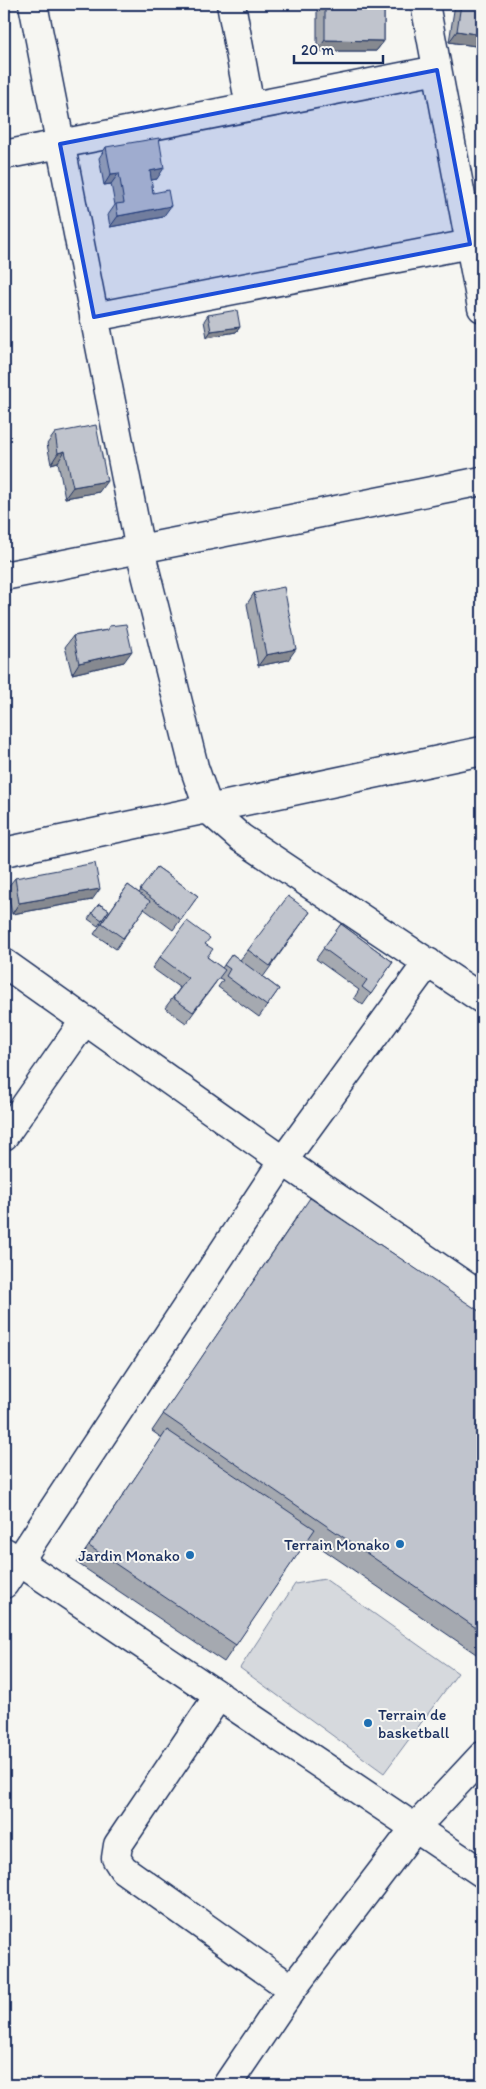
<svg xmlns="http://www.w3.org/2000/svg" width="486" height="2089" font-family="Itim,sans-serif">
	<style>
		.pitch { fill: #d6d9dd; stroke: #78849e }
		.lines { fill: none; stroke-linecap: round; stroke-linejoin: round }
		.minor-casing { stroke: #1b2f5e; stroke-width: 31 }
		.minor { stroke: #f6f6f2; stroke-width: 28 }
		.wall { fill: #a5a9b0; stroke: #1b2f5e }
		.shaded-wall { fill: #868990; stroke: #1b2f5e }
		.building { fill: #c0c4cd; stroke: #1b2f5e }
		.marked { fill: #1d4ed8; fill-opacity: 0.2; stroke: #1d4ed8; stroke-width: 4; stroke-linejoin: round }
		.poi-dot { fill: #1f6fb2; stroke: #f6f6f2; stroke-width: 2 }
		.labels { text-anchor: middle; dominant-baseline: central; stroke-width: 4; stroke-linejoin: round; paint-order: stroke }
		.poi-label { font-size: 16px; fill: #1b2f5e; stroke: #f6f6f2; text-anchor: end }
	</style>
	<rect width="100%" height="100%" fill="#f6f6f2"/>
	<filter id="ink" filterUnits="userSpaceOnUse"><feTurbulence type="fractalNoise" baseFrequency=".02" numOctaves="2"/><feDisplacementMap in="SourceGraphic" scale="10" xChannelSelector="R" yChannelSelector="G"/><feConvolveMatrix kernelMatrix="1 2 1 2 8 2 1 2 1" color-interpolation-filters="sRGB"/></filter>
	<g filter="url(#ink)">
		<path class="pitch" d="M325,1579L458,1673L384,1773L240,1668L295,1584Z"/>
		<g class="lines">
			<defs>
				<path id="minor" d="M33,4L140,550L194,767L209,810L241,838L482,999
					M231,4L250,107
					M425,4L482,308
					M4,155L437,70
					M94,317L470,244
					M4,576L482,481
					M4,852L482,751
					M4,963L283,1161L482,1297
					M4,1136L85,1020
					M5,1552L482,1873
					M4,1584L283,1161L428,962
					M219,1695L118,1845L116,1858L123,1869L292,1989
					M227,2085L292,1989L415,1828L482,1756"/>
			</defs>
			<use href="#minor" class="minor-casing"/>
			<use href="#minor" class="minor"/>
		</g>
		<path class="wall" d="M317,4H384V41L376,51H317Z
			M455,4H482V47L449,42Z
			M106,147L157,179L151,180L153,193L163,217L110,227L108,215L115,205L111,184L104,185L99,158Z
			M208,315L240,327L236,332L207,337L204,321Z
			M55,433L99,492L65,498L58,462L51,464L47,444Z
			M254,593L288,660L258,666L247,604Z
			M109,626L124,662L72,674L65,647L73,636L107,630Z
			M157,867L198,896L173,930L144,909L116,949L94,934L128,885L139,893Z
			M15,878L92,900L12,914L7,888Z
			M99,904L109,910L98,926L88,919Z
			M310,912L263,977L279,989L259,1017L218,987L223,980L219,978L186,1023L165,1008L180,988L152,968L160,957L205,944L207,957L222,968L232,954L240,960L248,950Z
			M341,924L393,962L363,1005L354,998L359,990L316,959Z
			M298,1215L482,1313V1658L308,1539L224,1662L77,1563L162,1438L152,1431Z"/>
		<path class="shaded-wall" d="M457,31L482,35V47L449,42Z
			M325,40L384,41L376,51H317Z
			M164,168L157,179L142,182L150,171Z
			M119,173L111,184L104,185L111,174Z
			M171,206L163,217L110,227L118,216Z
			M240,327L236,332L207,337L211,331Z
			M65,451L58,462L51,464L58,453Z
			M107,481L99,492L65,498L73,487Z
			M296,649L288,660L258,666L266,655Z
			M132,651L124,662L72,674L79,663Z
			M100,889L92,900L12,914L19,903Z"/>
		<path class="building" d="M325,4H384V41L325,40Z
			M461,4H482V35L457,31Z
			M159,138L164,168L150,171L153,193L168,190L171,206L118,216L116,204L124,203L119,173L111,174L106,147Z
			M237,310L240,327L211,331L208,315Z
			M96,425L107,481L73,487L65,451L58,453L55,433Z
			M284,587L296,649L266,655L254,593Z
			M126,624L132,651L79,663L73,636L108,630L109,626Z
			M95,863L100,889L19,903L15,878Z
			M157,867L198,896L181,920L140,890Z
			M128,885L150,901L123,938L102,923Z
			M288,896L310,912L270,966L248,950Z
			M99,904L109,910L102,920L92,913Z
			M187,921L210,938L205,944L213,949L207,957L225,970L193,1012L173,998L188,978L160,957Z
			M341,924L393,962L371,994L362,987L367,980L323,948Z
			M232,954L279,989L267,1006L226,976L230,969L224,965Z
			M310,1198L482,1313V1632L163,1414Z
			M167,1430L315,1529L236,1645L89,1546Z"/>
	</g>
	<path class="marked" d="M437,70L470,244L94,317L60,144Z"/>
	<g class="poi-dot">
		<circle cx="400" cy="1544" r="5"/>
		<circle cx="190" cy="1555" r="5"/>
		<circle cx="368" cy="1723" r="5"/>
	</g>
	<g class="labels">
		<g class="poi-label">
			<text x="390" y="1544">Terrain Monako</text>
			<text x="180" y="1555">Jardin Monako</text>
			<text x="378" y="1714" text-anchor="start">Terrain de<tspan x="378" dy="18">basketball</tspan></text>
		</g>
	</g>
	<rect width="486" height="2089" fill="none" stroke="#f6f6f2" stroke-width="20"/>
	<rect x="10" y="10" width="466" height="2069" fill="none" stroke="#1b2f5e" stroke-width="2" filter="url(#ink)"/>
	<path d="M294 55v8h89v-8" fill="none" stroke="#1b2f5e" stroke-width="2.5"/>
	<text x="301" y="55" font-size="15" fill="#1b2f5e" stroke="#f6f6f2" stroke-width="4" paint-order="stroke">20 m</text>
</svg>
